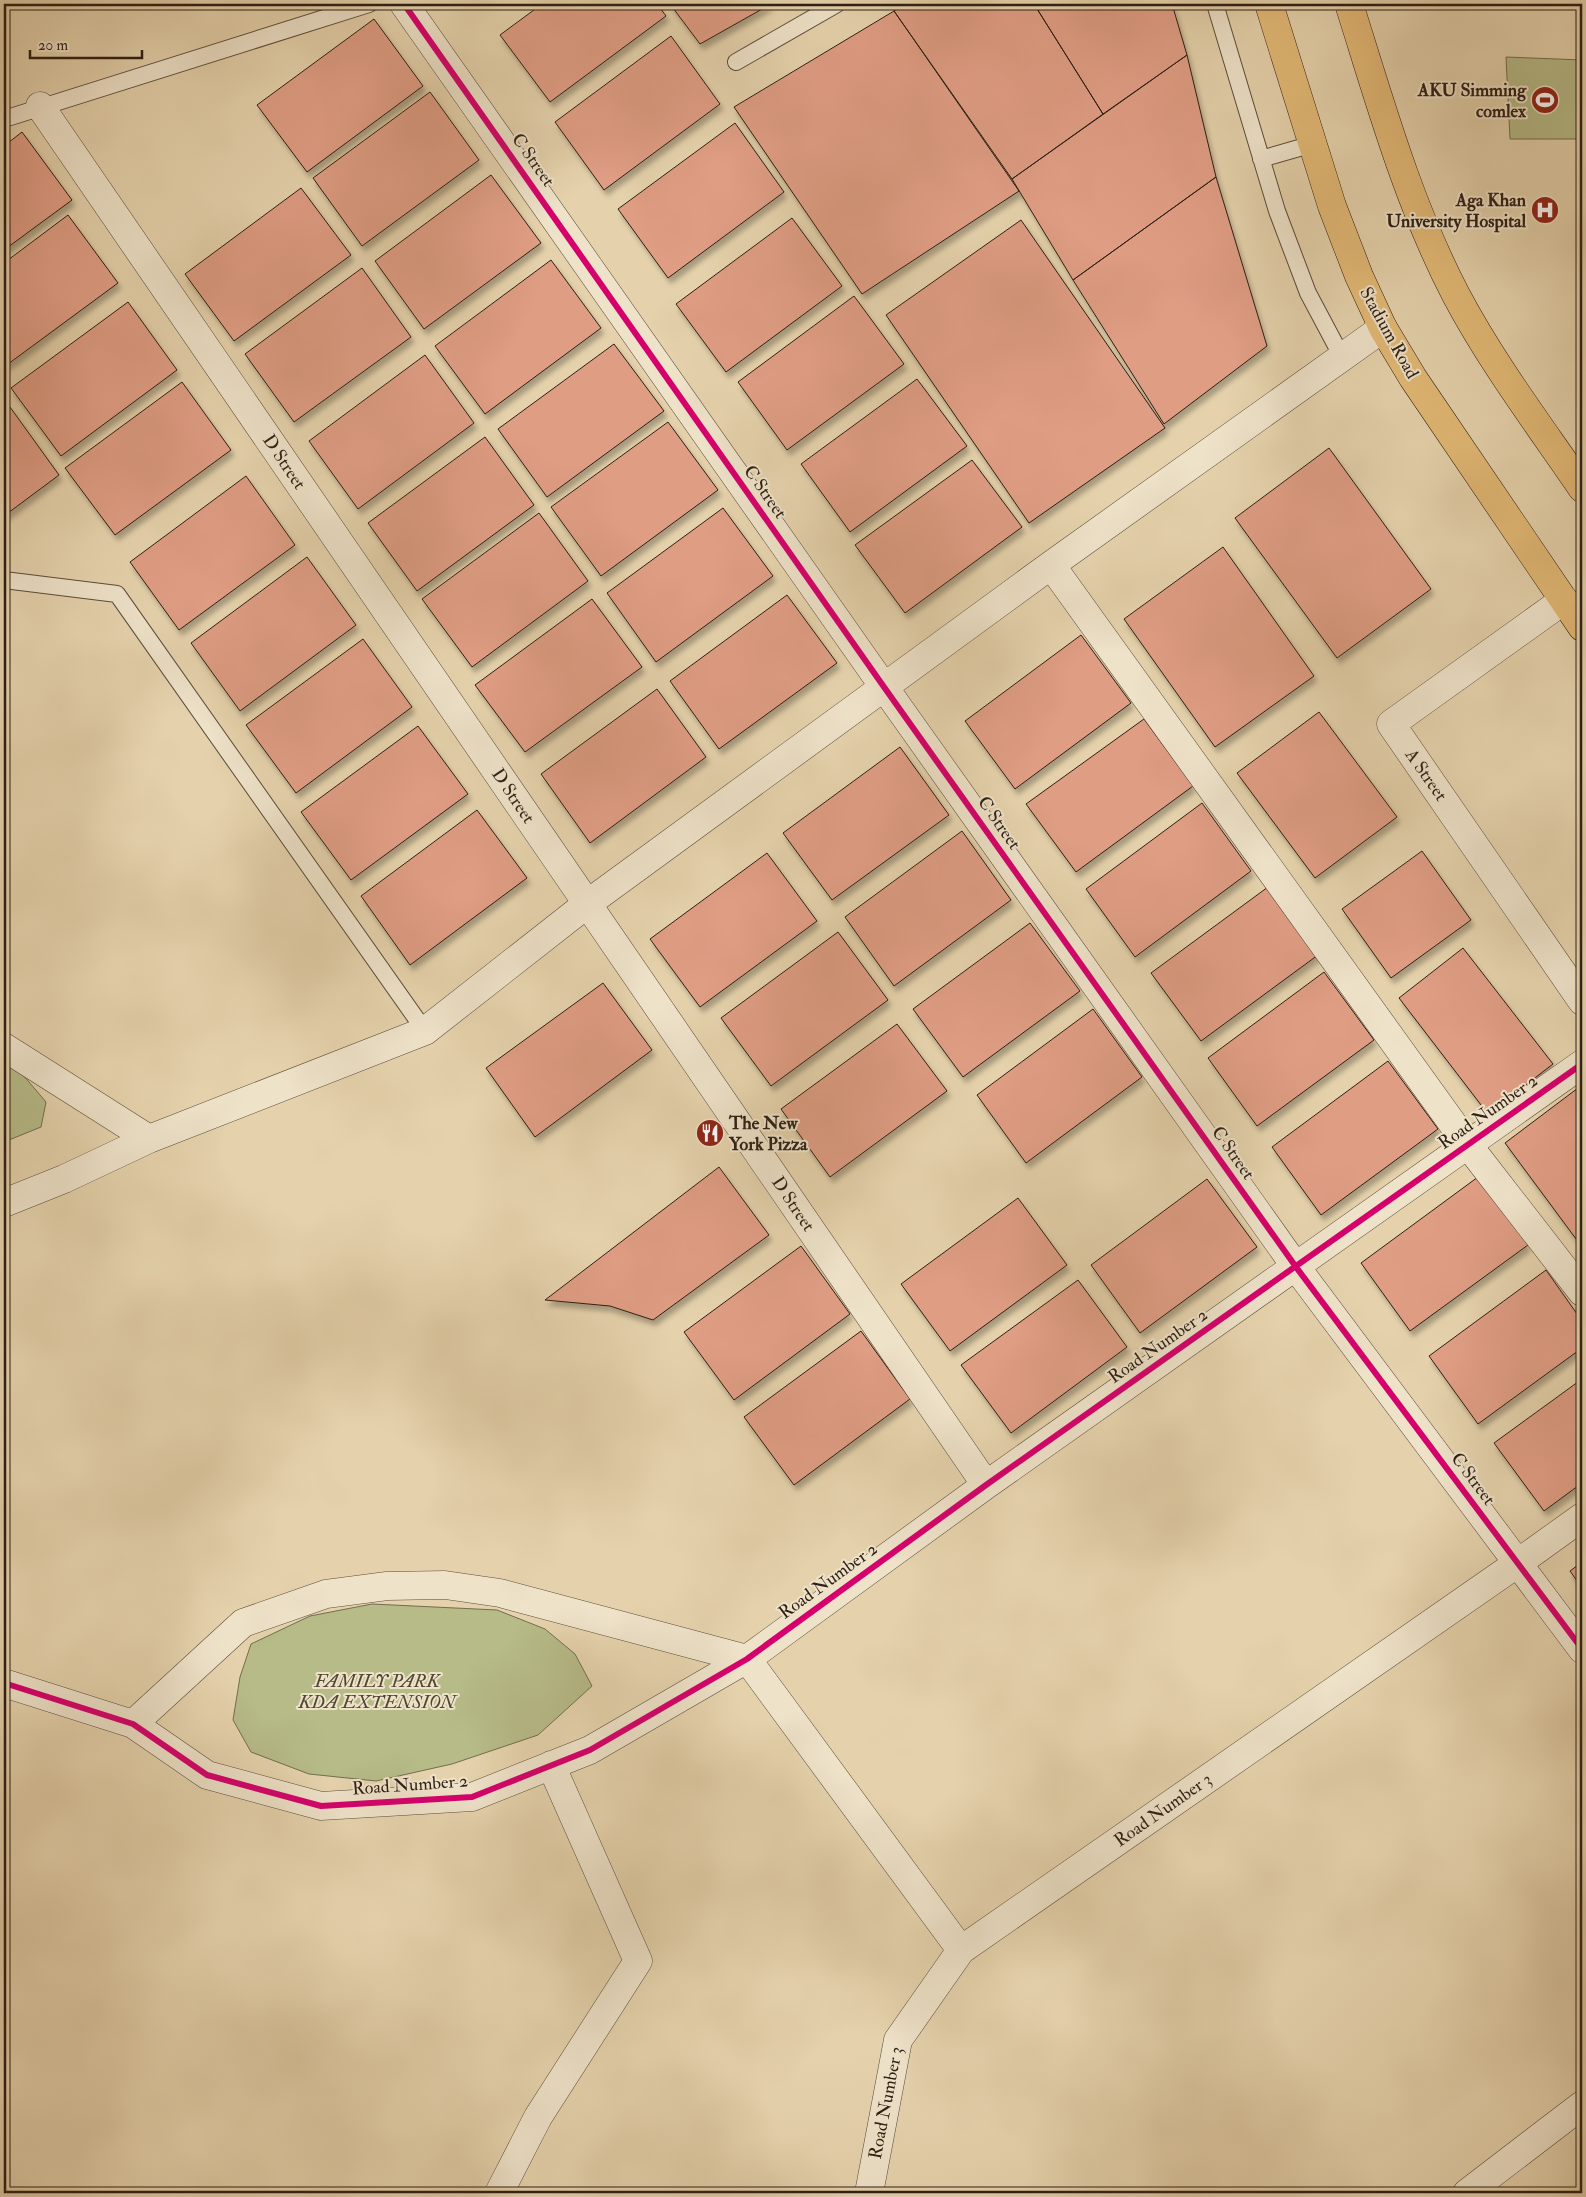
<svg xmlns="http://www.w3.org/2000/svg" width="1586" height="2197" font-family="'IM FELL Double Pica',serif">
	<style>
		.green { fill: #b6bb88; stroke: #726d4e }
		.building { fill: #df9d84; stroke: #2e1f14; filter: url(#shadow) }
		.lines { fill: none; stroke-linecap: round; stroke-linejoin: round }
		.lane-casing { stroke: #5c4c3a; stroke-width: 18 }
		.street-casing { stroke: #5c4c3a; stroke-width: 29 }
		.primary-casing { stroke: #2e1f14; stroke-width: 29 }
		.lane { stroke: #eee2c9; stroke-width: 16 }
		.street { stroke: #eee2c9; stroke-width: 28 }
		.primary { stroke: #e2b976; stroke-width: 28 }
		.cycleway-casing { stroke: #eee2c9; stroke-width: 9 }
		.cycleway { stroke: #d6006c; stroke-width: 6 }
		.labels { text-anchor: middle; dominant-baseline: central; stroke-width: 4; stroke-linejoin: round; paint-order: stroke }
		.poi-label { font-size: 18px; font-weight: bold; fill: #2e1f14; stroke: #eee2c9; text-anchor: end }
		.street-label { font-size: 18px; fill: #2e1f14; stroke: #eee2c9 }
		.park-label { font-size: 18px; font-style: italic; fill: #504631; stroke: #eee2c9 }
	</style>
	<defs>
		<filter id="shadow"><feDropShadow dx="3" dy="5.5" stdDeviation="2.5" flood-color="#0004"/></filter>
	</defs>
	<rect width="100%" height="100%" fill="#e5d2ac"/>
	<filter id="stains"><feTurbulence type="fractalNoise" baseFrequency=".004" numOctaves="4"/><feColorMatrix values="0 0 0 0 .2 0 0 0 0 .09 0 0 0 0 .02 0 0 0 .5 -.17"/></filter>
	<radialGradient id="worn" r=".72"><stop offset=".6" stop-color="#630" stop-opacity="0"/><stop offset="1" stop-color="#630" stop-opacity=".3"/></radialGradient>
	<path class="green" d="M1506,57L1582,60V139H1510Z
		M4,1063L23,1075L46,1102L41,1127L4,1142Z
		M372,1604L497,1610L545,1629L575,1654L592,1686L538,1735L452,1764L376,1781L309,1774L251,1752L233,1720L240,1677L251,1644L310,1616Z"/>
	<path class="building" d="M542,4H657L666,16L550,102L500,35Z
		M670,4H771L700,44Z
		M906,4H1034L1103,114L1012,179L894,11Z
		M1034,4H1172L1187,55L1103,114Z
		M894,11L1019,191L862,294L734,107Z
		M374,19L423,86L307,172L257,105Z
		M671,36L720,104L604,190L555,122Z
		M1187,55L1216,177L1073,280L1012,179Z
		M430,92L479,160L362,246L313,178Z
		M735,123L784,192L668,278L618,209Z
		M22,132L72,200L4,250V146Z
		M491,175L541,243L424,329L375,261Z
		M1216,177L1267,346L1164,424L1073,280Z
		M301,188L351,255L234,341L185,274Z
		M68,215L118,283L4,367V263Z
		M792,218L842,286L726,372L676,304Z
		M1021,220L1165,428L1029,523L886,315Z
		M551,260L601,328L485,414L435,346Z
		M362,268L411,337L294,422L245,354Z
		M854,296L904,364L787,450L738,382Z
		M128,302L177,370L61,456L11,388Z
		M614,344L664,411L547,497L498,429Z
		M425,355L474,423L358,509L309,441Z
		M917,379L967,446L850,532L801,464Z
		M182,382L231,450L115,535L65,468Z
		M10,407L59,475L4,516V412Z
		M668,422L718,490L601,576L551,507Z
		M485,437L534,505L417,591L368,523Z
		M1329,448L1431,589L1337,658L1235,518Z
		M972,460L1022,527L905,613L855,545Z
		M246,476L295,545L179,630L130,562Z
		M723,508L773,576L656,662L607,593Z
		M539,513L588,581L472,667L422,599Z
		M1223,547L1314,676L1215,747L1124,619Z
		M307,557L356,625L240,711L191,643Z
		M787,595L837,663L719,749L670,681Z
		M592,599L642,667L525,752L475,685Z
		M1081,635L1131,703L1015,789L965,721Z
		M363,639L412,707L296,793L246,725Z
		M657,689L706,757L590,843L541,774Z
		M1319,712L1397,817L1315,878L1237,773Z
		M1144,719L1193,786L1076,872L1026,804Z
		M418,726L468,794L351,880L301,812Z
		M900,747L949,815L832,900L783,833Z
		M1202,803L1251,871L1135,957L1086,889Z
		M477,810L527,878L410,965L361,896Z
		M962,831L1011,900L894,986L845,917Z
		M1422,851L1471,920L1391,978L1342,909Z
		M767,853L817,921L700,1007L650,939Z
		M1268,887L1318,955L1201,1041L1151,973Z
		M1030,923L1080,991L963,1077L913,1009Z
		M838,932L888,1000L771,1086L721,1018Z
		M1463,948L1553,1064L1488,1114L1399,998Z
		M1324,972L1374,1040L1257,1126L1208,1058Z
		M603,983L652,1050L535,1137L486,1068Z
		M1093,1009L1142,1077L1026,1163L977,1095Z
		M897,1024L947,1091L830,1177L781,1109Z
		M1388,1061L1438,1129L1321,1215L1272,1147Z
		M1582,1085V1247L1505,1143Z
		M719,1167L769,1235L653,1320L610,1306L545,1300Z
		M1478,1177L1528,1245L1410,1331L1361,1263Z
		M1207,1179L1257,1247L1140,1333L1091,1265Z
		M1018,1198L1067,1265L950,1351L901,1284Z
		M801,1246L850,1314L734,1400L684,1332Z
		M1546,1270L1582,1321V1348L1478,1424L1429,1356Z
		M1078,1280L1127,1347L1011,1433L961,1365Z
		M861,1331L910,1399L794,1485L744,1417Z
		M1582,1379V1483L1544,1511L1494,1443Z
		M1582,1562V1588L1570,1571Z"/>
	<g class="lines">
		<defs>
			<path id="lane" d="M1215,4L1277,211L1308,293L1342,357
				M736,62L837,4
				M4,119L369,4
				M1261,159L1313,144
				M4,580L117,594L425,1031"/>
			<path id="street" d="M404,4L884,687L1296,1267L1582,1649
				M40,106L986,1485
				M1051,565L1468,1145L1582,1292
				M1564,600L1391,724L1582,1001
				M4,1047L149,1139
				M4,1203L64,1179L149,1139L425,1031L587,904L1051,565L1383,328
				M4,1683L133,1724L207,1775L321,1806L472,1797L590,1750L747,1659L986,1485L1582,1064
				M133,1724L243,1623L326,1594L387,1586L445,1585L500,1593L747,1659L961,1950
				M499,2193L538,2117L638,1961L551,1765
				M869,2193L898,2040L961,1950L1518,1563L1582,1517
				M1467,2193L1582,2105"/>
			<path id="primary" d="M1269,4L1332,206L1359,276L1383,328L1413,378L1582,627
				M1349,4C1380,102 1408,203 1456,295C1492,363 1539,425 1582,488"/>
		</defs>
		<use href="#lane" class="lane-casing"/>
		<use href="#street" class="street-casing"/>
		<use href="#primary" class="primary-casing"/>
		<use href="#lane" class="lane"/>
		<use href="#street" class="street"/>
		<use href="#primary" class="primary"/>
		<defs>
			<path id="cycleway" d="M404,4L884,687L1296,1267L1582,1649
				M4,1683L133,1724L207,1775L321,1806L472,1797L590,1750L747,1659L986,1485L1582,1064"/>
		</defs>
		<use href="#cycleway" class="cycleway-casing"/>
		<use href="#cycleway" class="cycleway"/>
	</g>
	<defs>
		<symbol id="stadium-disc" viewBox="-11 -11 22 22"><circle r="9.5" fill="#8f2418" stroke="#eee2c9"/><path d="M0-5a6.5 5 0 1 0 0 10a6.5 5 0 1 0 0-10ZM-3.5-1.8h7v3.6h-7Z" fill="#fff"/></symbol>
		<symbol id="hospital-disc" viewBox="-11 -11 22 22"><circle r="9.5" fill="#8f2418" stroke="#eee2c9"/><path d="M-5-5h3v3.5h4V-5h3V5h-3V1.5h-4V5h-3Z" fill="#fff"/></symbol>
		<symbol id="restaurant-disc" viewBox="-11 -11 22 22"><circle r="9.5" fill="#8f2418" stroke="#eee2c9"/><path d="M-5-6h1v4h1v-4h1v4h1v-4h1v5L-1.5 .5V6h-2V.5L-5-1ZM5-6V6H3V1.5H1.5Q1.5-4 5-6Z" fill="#fff"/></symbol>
	</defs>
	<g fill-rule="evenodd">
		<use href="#stadium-disc" x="1529" y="84" width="32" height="32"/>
		<use href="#hospital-disc" x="1529" y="194" width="32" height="32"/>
		<use href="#restaurant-disc" x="694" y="1117" width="32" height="32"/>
	</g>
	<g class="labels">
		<g class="poi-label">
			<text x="1526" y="90">AKU Simming<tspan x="1526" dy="21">comlex</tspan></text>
			<text x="1526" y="200">Aga Khan<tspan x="1526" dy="21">University Hospital</tspan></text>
			<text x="729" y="1123" text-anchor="start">The New<tspan x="729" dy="21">York Pizza</tspan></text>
		</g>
		<g class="street-label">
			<text transform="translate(533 160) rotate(55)">C Street</text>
			<text transform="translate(1389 333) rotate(61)">Stadium Road</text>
			<text transform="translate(284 462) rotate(56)">D Street</text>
			<text transform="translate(765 492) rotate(55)">C Street</text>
			<text transform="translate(1426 775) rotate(55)">A Street</text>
			<text transform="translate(513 796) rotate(56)">D Street</text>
			<text transform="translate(999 823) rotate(55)">C Street</text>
			<text transform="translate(1488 1112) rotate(-35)">Road Number 2</text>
			<text transform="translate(1233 1153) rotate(55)">C Street</text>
			<text transform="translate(793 1204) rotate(56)">D Street</text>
			<text transform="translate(1158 1346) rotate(-35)">Road Number 2</text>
			<text transform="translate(1473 1479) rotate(53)">C Street</text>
			<text transform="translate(828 1581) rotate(-36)">Road Number 2</text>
			<text transform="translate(410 1785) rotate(-4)">Road Number 2</text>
			<text transform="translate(1163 1810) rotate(-35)">Road Number 3</text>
			<text transform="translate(886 2103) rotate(-79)">Road Number 3</text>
		</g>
		<g class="park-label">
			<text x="377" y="1681">FAMILY PARK<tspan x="377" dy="21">KDA EXTENSION</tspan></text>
		</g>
	</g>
	<rect width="1586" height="2197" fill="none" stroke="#e5d2ac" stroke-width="20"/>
	<rect x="5" y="5" width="1576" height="2187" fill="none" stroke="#2e1f14" stroke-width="2.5"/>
	<rect x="10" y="10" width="1566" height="2177" fill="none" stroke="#2e1f14"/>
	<path d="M30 50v8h112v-8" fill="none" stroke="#2e1f14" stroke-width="2.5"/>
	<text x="38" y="50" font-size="15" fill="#2e1f14" stroke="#eee2c9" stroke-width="4" paint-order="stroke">20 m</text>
	<rect width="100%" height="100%" filter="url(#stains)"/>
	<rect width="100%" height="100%" fill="url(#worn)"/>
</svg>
